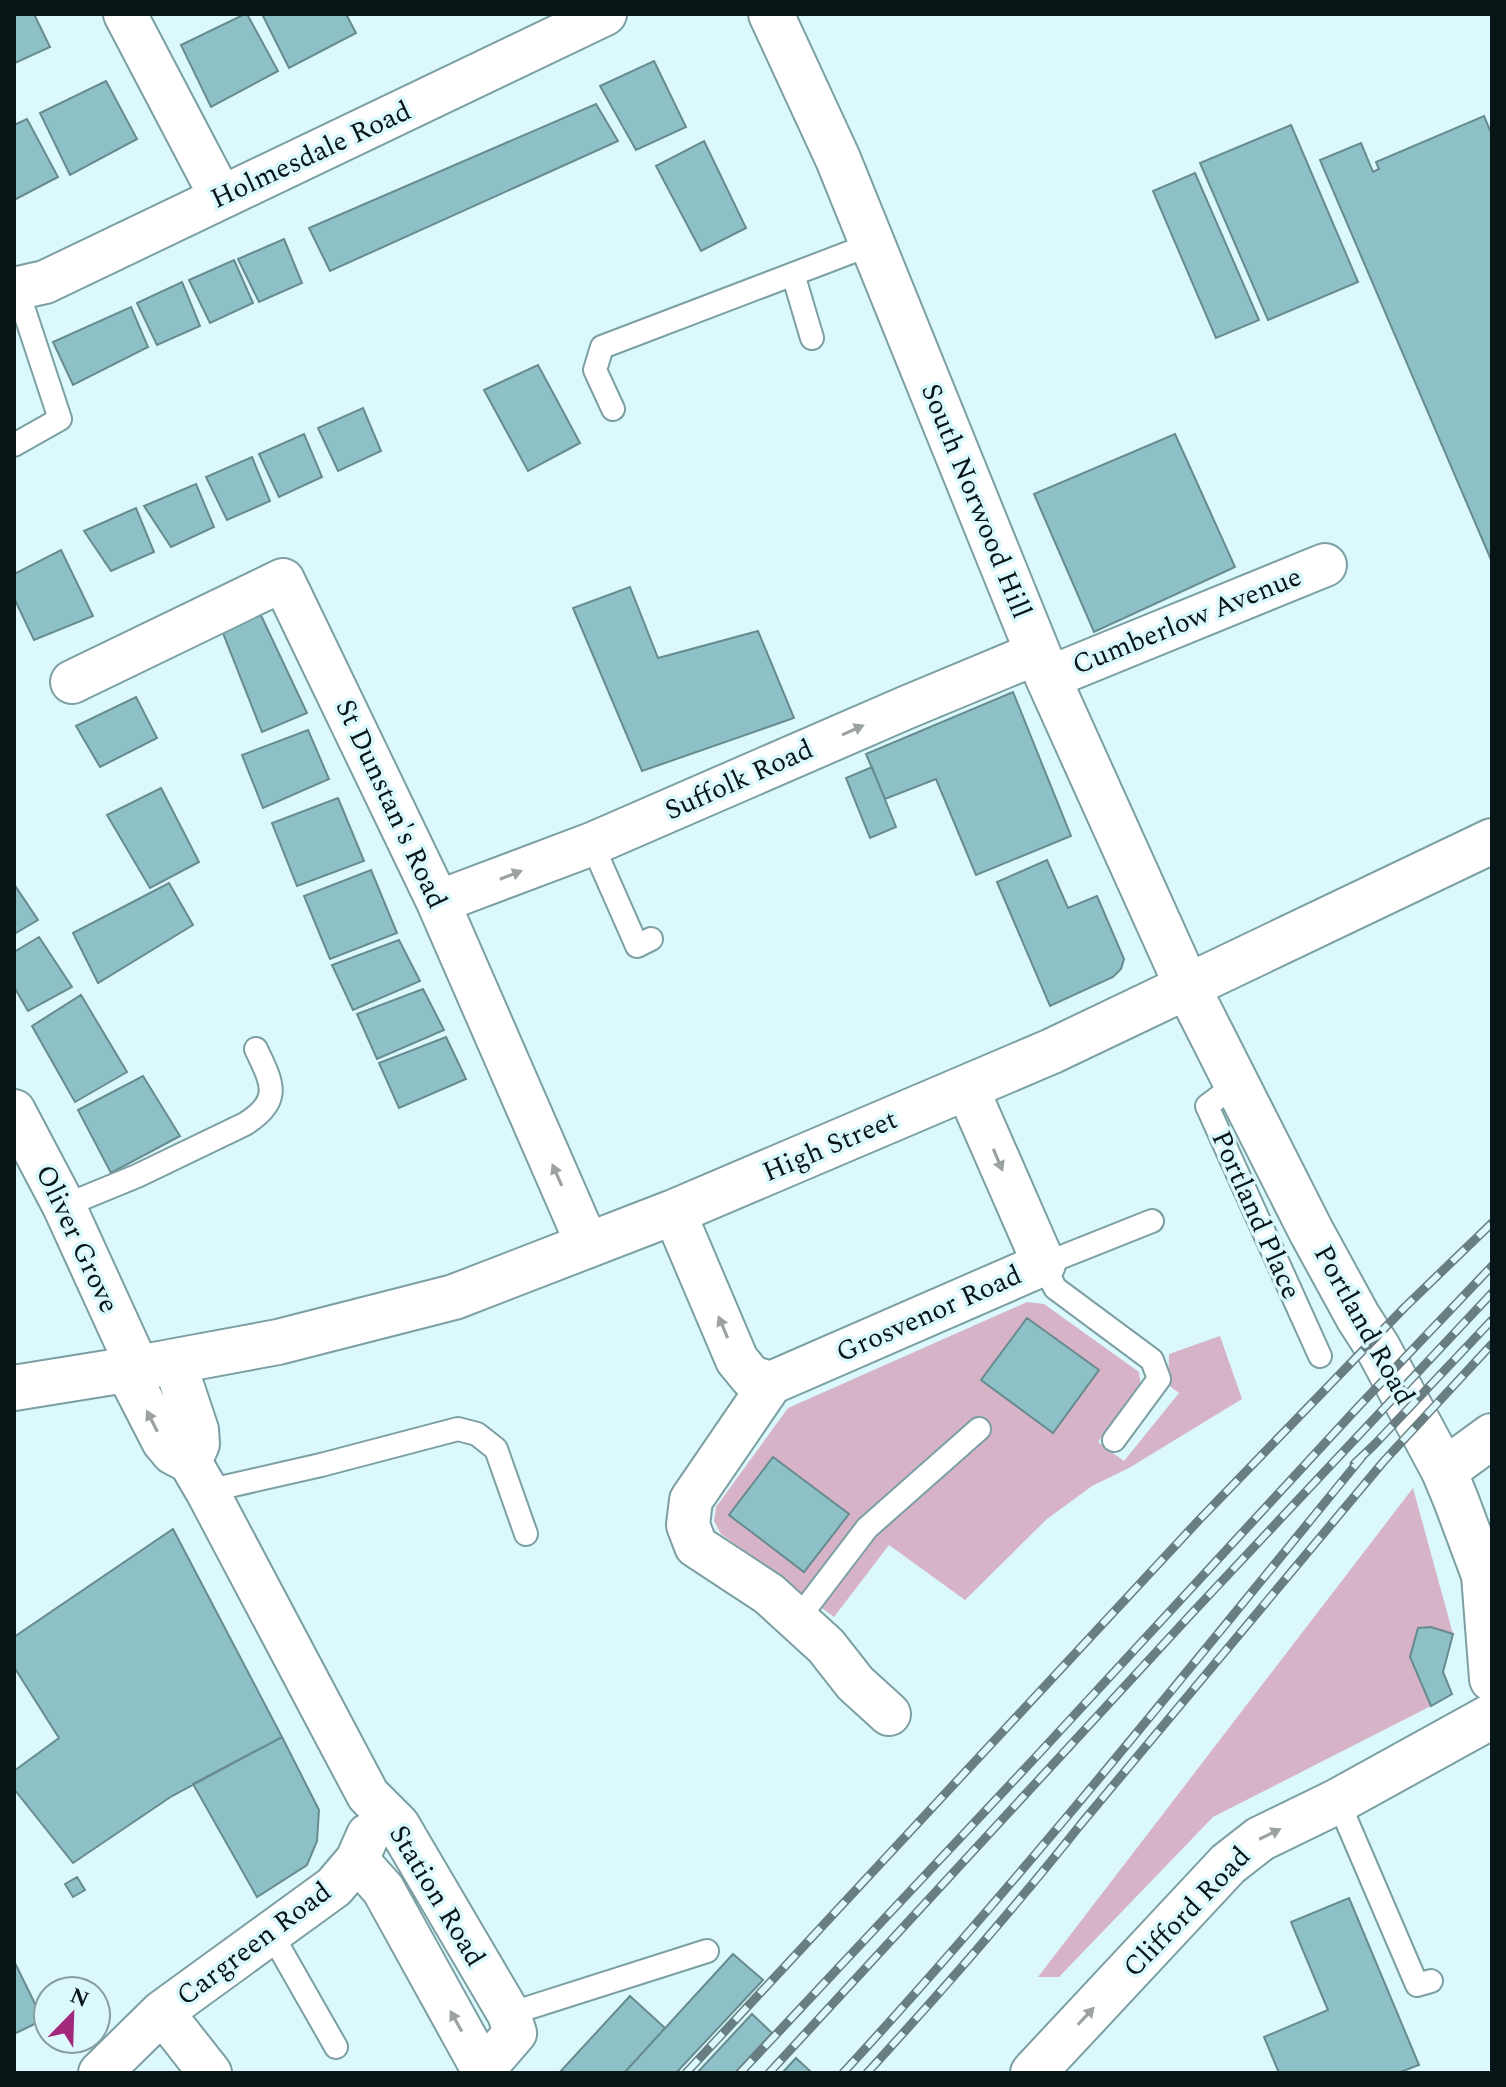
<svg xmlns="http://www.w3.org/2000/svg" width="1506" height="2087" font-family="Spectral,serif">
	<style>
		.green { fill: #d7b3c7 }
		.building { fill: #8dc1c7; stroke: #678b8f; stroke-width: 2 }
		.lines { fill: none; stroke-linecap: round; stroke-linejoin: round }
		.service-casing { stroke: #7b9fa3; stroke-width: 26 }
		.minor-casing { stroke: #7b9fa3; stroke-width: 46 }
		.tertiary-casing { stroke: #7b9fa3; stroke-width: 48 }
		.primary-casing { stroke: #7b9fa3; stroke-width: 48 }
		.service { stroke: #fff; stroke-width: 22 }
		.minor { stroke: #fff; stroke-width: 42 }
		.tertiary { stroke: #fff; stroke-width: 44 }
		.primary { stroke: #fff; stroke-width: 44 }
		.rail-casing { stroke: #687e81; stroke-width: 9 }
		.rail { stroke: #dbf9fd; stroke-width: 6; stroke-dasharray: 18; stroke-linecap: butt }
		.oneway { fill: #9ca1a2 }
		.labels { text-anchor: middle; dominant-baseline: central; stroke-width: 7; stroke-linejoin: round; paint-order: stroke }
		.street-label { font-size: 28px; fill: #071517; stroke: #dbf9fd }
	</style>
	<rect width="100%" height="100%" fill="#dbf9fd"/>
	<path class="green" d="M1027,1302L1044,1304L1139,1372L1141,1386L1098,1442L1124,1461L1179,1393L1168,1385L1169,1354L1220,1336L1242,1399L1129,1468L1092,1486L1047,1519L965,1600L889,1545L834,1617L721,1534L714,1521L716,1507L788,1408Z
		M1413,1488L1453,1634L1431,1627L1418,1628L1410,1657L1431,1706L1213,1817L1059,1977H1038Z"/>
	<path class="building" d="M14,14H34L50,47L15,63Z
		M245,14H247L278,71L211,107L181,45Z
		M262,14H346L356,33L289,68Z
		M654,61L686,127L636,150L600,86Z
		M106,81L137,139L70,175L40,113Z
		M596,104L618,141L330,271L309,228Z
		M1484,116L1492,135V562L1320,160L1361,143L1373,172L1379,169L1376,162Z
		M27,119L58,177L14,200V125Z
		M1291,125L1358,282L1268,320L1200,163Z
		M704,141L746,228L701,251L656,166Z
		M1195,173L1259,320L1216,338L1153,191Z
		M284,239L302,283L259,302L238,259Z
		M234,260L253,303L210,323L189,280Z
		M182,282L200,326L157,345L137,303Z
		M131,307L148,347L73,385L53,342Z
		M538,365L580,443L528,471L484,390Z
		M363,408L381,451L338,471L318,428Z
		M304,434L322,477L279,497L259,454Z
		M1175,434L1235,567L1094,632L1034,494Z
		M252,457L270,501L227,520L206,477Z
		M196,484L214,527L171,547L144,506Z
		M136,508L154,552L111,571L84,531Z
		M61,550L93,616L34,640L14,598V574Z
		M630,587L658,658L758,631L794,718L642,771L573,608Z
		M257,607L307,713L262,732L219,623Z
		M1013,692L1071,836L976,875L936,779L885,799L866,754Z
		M136,697L157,738L100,767L76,726Z
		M308,730L329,779L263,808L242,755Z
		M872,767L896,827L870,838L846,778Z
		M161,788L199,862L150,888L107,815Z
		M338,798L364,861L297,886L272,823Z
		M1047,860L1068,908L1097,896L1124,959L1121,969L1113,977L1050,1006L997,882Z
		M371,870L397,933L330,959L304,896Z
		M169,883L193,925L98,983L73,933Z
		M14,884L38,920L14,934Z
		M39,937L72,987L28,1011L14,987V952Z
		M399,940L420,981L353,1010L332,965Z
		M423,989L444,1030L377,1059L357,1014Z
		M81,995L127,1072L75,1102L32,1026Z
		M446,1037L466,1079L399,1108L379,1063Z
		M143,1076L180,1136L111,1173L78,1110Z
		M1027,1318L1099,1370L1053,1433L981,1380Z
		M773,1457L849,1514L804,1572L729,1515Z
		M173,1529L282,1737L172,1796L73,1863L14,1789V1771L59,1738L14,1667V1637Z
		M1431,1627L1453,1634L1443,1672L1452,1694L1431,1706L1410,1657L1418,1628Z
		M282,1737L319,1810L317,1841L307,1865L257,1897L193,1784Z
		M77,1877L85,1890L73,1897L65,1884Z
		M1349,1898L1419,2065L1398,2073H1279L1264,2037L1328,2010L1291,1922Z
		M733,1954L763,1980L676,2073H624Z
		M14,1961L43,2020L14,2034Z
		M630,1996L665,2028L624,2073H559Z
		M752,2014L772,2033L735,2073H697Z
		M796,2058L810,2071L812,2073H782Z"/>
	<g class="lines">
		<defs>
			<path id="service" d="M793,274L812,338
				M613,409L595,370L602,347L872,244
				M14,445L60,419L17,289
				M592,844L637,946L651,939
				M1236,1084L1207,1106L1320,1356
				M64,1206L137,1176L245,1124C283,1100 272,1083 256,1049
				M1114,1440L1159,1379L1152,1360L1055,1288L1044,1264L1152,1221
				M207,1491L321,1465L458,1429L477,1434L496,1449L526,1534
				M797,1620L867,1528L979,1429
				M1338,1801L1417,1985L1431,1981
				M271,1933L336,2047
				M509,2014L707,1951"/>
			<path id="minor" d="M125,14L221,197
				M14,289L45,282L605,14
				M1048,678L1325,565
				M72,682L283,580L438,902L588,1246
				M438,902L592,844L905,708L1037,653
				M14,1111L64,1206L138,1368
				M674,1212L737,1360L751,1377L771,1383
				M174,1361L197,1430L198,1444L190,1462
				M126,1369L163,1441L173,1453L190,1462L207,1491L368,1795L398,1825L509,2014L515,2033L483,2070L383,1889L357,1860
				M771,1383L1044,1264L967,1088
				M771,1383L691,1500L688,1525L696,1546L769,1594L826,1646L855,1683L889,1714
				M162,2012L210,2073
				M100,2073L162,2012L334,1887L357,1860L368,1835"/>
			<path id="tertiary" d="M1444,1471L1492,1436
				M1033,2073L1228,1864L1260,1839L1338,1801L1492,1716"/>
			<path id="primary" d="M771,14L838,159L1048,678L1187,986L1311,1231L1358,1317L1378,1348L1444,1471L1456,1500L1484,1575L1492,1679
				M14,1388L138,1368L278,1342L454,1297L674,1212L1052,1051L1492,841"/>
		</defs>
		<use href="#service" class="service-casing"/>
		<use href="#minor" class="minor-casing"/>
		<use href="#tertiary" class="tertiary-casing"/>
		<use href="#primary" class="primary-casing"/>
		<use href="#service" class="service"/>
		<use href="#minor" class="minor"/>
		<use href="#tertiary" class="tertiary"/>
		<use href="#primary" class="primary"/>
		<defs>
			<path id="rail" d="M1354,1464L1375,1444L1492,1320
				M686,2073L1199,1520L1405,1307L1492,1223
				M740,2073L1033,1760L1359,1406L1492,1266
				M769,2073L1194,1611L1492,1293
				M843,2073C1025,1875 1192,1665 1362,1457
				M867,2073C941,1992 1013,1910 1081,1824L1384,1461L1492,1344"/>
		</defs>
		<use href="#rail" class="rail-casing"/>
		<use href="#rail" class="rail"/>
	</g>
	<defs><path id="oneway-solid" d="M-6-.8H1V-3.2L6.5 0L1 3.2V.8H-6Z" transform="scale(2)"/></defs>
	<g class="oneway">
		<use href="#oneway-solid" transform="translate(853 730) rotate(-24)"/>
		<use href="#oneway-solid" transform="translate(511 875) rotate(-21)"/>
		<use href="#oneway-solid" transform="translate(998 1160) rotate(67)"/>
		<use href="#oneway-solid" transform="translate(557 1175) rotate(-114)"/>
		<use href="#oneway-solid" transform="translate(723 1327) rotate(-113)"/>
		<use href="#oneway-solid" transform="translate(152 1421) rotate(-117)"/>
		<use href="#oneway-solid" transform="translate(1270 1834) rotate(-26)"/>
		<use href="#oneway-solid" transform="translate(1086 2016) rotate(-47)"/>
		<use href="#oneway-solid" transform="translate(456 2021) rotate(-119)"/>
	</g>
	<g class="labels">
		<g class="street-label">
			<text transform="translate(311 155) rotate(-25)">Holmesdale Road</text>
			<text transform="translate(976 501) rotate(68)">South Norwood Hill</text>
			<text transform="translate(1187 621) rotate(-22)">Cumberlow Avenue</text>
			<text transform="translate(739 780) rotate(-24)">Suffolk Road</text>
			<text transform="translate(391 804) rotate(65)">St Dunstan's Road</text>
			<text transform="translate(830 1146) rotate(-23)">High Street</text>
			<text transform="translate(1256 1215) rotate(66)">Portland Place</text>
			<text transform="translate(77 1239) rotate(65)">Oliver Grove</text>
			<text transform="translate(929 1314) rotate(-24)">Grosvenor Road</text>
			<text transform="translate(1364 1325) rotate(61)">Portland Road</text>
			<text transform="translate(437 1896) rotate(59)">Station Road</text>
			<text transform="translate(1187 1912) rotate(-46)">Clifford Road</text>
			<text transform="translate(254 1944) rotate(-37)">Cargreen Road</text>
		</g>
	</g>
	<rect width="1506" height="2087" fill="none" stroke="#071517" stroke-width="32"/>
	<g transform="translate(72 2015) rotate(23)"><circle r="38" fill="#dbf9fd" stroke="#869ea1" stroke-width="2"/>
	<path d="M0-6L14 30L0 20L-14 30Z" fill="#a3277b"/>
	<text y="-12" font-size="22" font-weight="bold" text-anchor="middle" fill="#071517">N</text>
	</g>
</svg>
